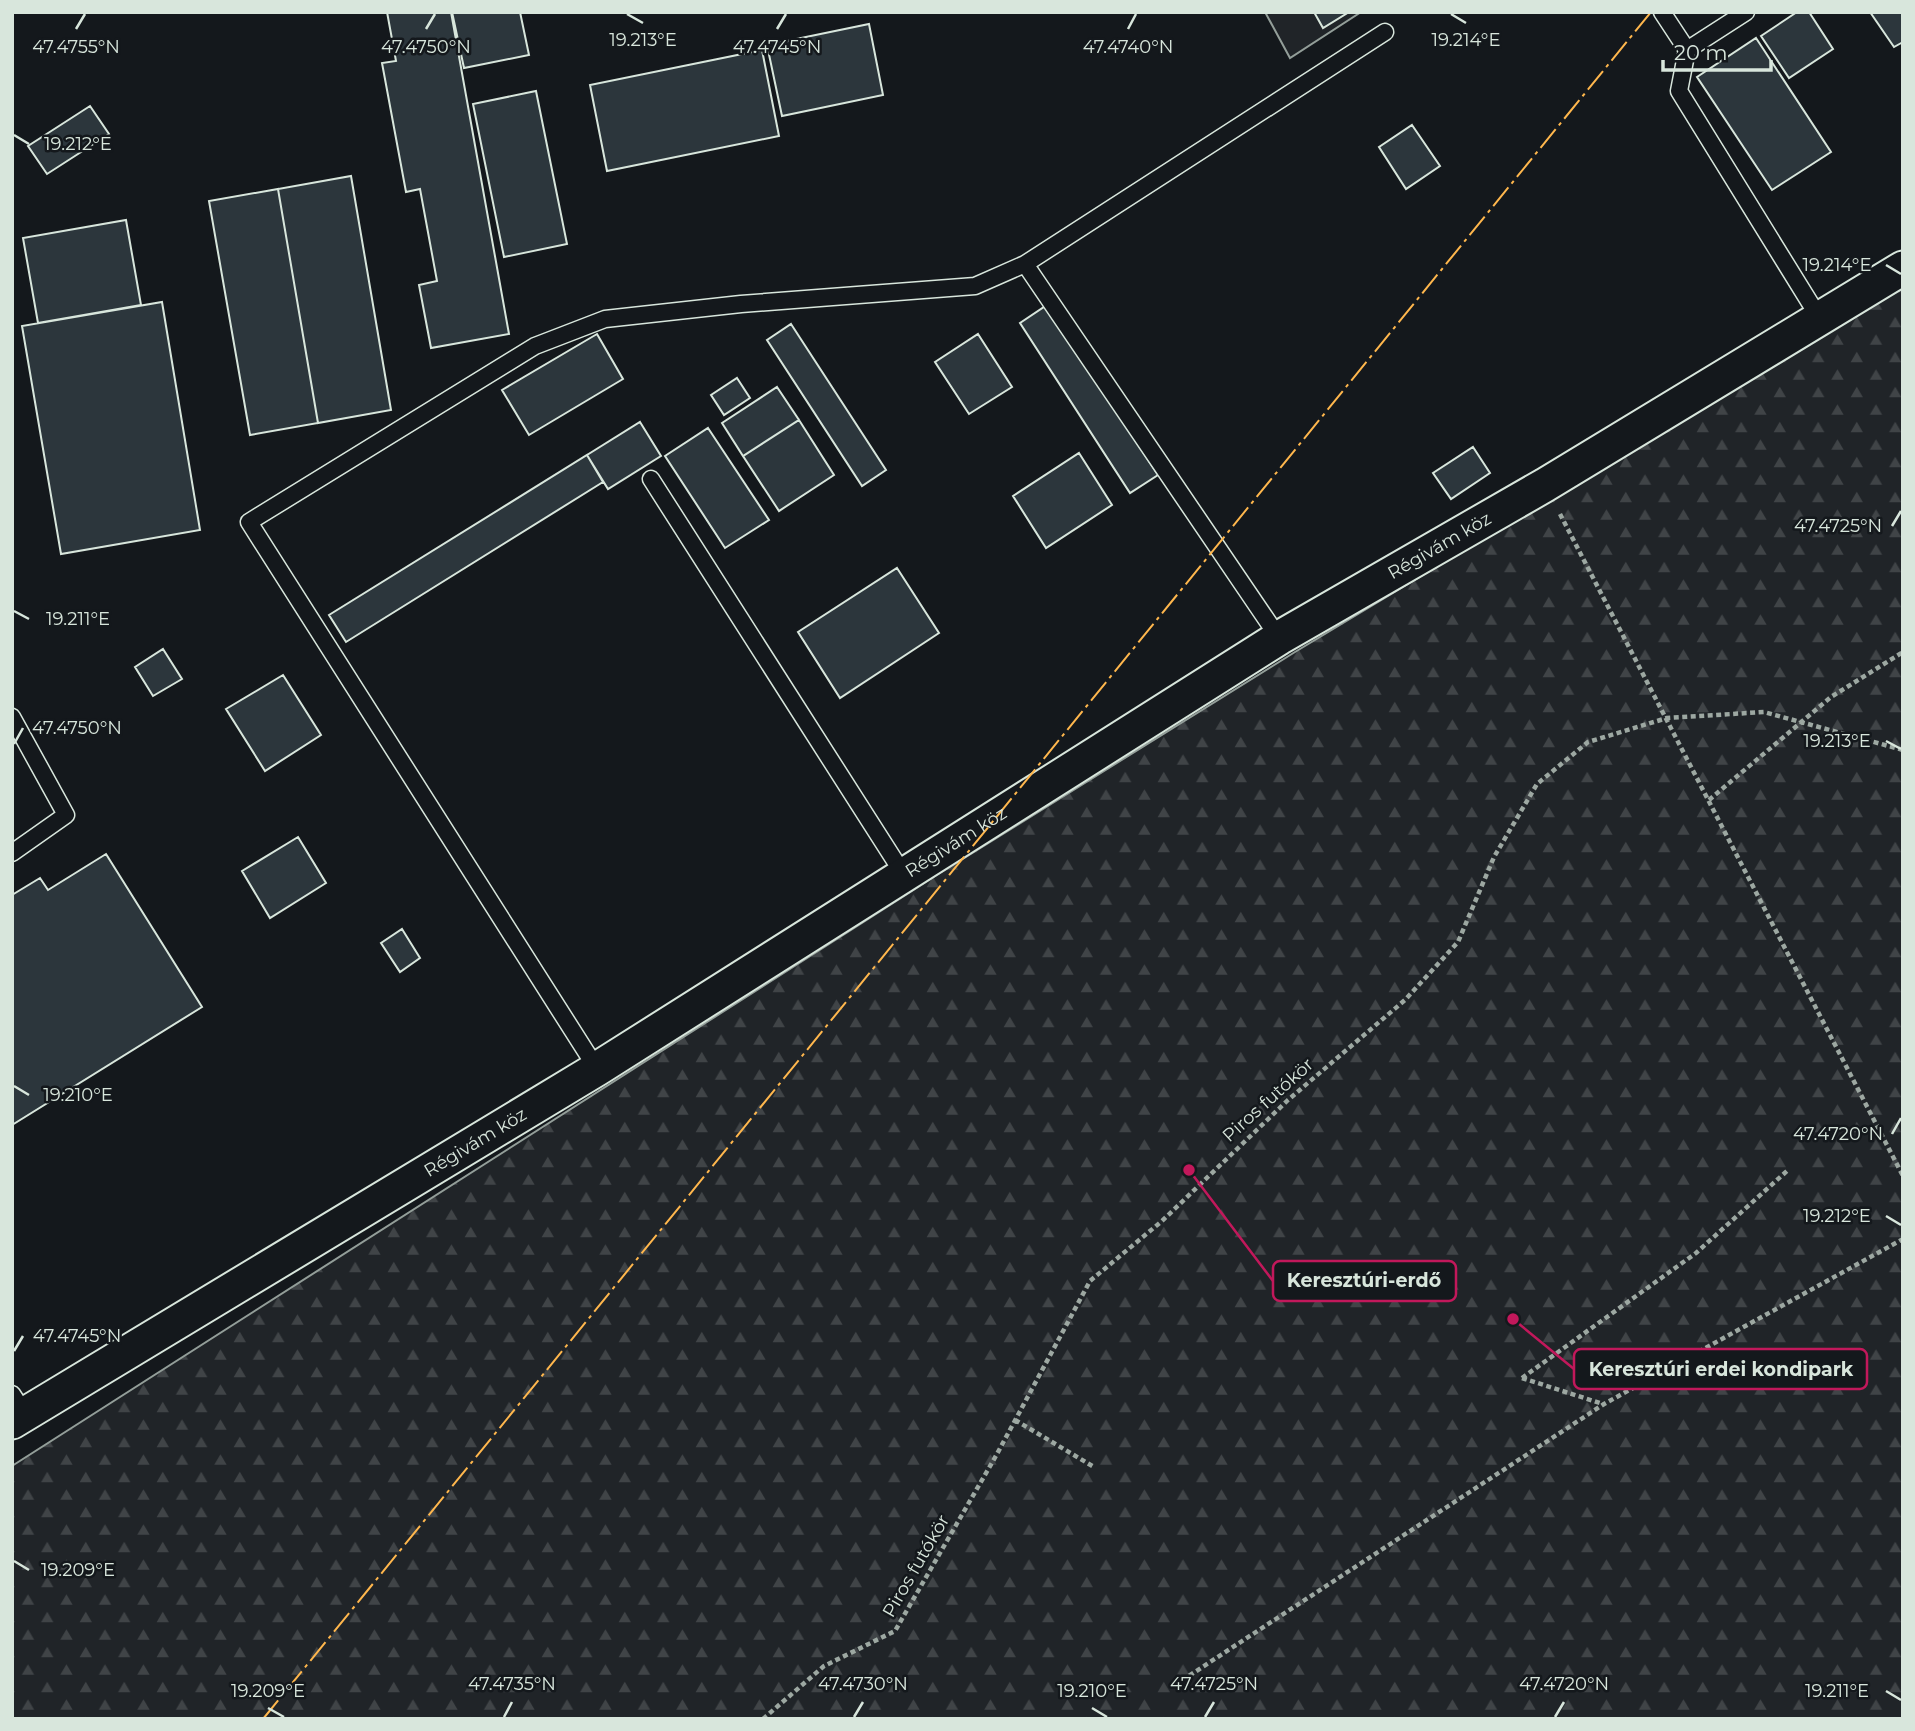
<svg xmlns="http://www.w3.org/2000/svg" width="1915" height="1731" font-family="Montserrat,sans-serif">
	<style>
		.grass { fill: #202428; stroke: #939e99; stroke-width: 2 }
		.forest { fill: url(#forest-firs); stroke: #939e99; stroke-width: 2 }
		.building { fill: #2c363c; stroke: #d8e6dc; stroke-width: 2 }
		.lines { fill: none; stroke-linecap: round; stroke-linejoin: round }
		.service-casing { stroke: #d8e6dc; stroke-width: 19 }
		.minor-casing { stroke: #d8e6dc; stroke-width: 37 }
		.path { stroke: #9da8a2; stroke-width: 4.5; stroke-dasharray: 5 3.5; stroke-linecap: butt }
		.service { stroke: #14181c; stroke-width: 16 }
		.minor { stroke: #14181c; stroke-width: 33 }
		.power { stroke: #ffb74d; stroke-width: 2; stroke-dasharray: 24 5 3.5 5; stroke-linecap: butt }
		.ticks { fill: none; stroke: #d8e6dc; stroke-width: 2.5 }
		.labels { text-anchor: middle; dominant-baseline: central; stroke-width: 5; stroke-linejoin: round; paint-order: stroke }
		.street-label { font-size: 18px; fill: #d8e6dc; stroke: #14181c }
		.ticks-label { font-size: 18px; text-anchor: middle; fill: #d8e6dc; stroke: #14181c; stroke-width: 5; stroke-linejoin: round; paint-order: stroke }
		.leader { fill: none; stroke: #c2185b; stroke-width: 2.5 }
		.callout-dot { fill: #c2185b; stroke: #14181c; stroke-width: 2.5 }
		.callout { fill: #14181c; stroke: #c2185b; stroke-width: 2.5 }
		.callout-label { font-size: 19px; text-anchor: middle; font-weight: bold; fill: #d8e6dc }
	</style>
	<defs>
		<pattern id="forest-firs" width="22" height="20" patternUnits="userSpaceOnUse" patternTransform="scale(1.75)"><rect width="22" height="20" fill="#202428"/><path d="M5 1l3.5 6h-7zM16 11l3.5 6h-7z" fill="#404447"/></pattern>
	</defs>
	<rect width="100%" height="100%" fill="#14181c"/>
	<path class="grass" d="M1265,12H1361L1290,58Z"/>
	<path class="forest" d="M1903,286V1719H12V1466L937,875L1295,652Z"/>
	<path class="building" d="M387,12H451L509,334L431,348L419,285L437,281L420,189L406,192L382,63L396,61Z
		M452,12H520L529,55L464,68Z
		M1314,12H1349L1323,28Z
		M1797,12H1809L1833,49L1789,78L1761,36Z
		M1870,12H1903V42L1894,47Z
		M869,24L883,95L782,116L767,45Z
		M1756,38L1831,152L1772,190L1697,77Z
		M762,50L779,136L607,171L590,85Z
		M536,91L567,244L504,257L473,104Z
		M90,106L109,134L47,174L28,146Z
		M1412,125L1440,166L1406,189L1379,147Z
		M351,176L391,410L318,423L278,189Z
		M278,189L318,423L250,435L209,201Z
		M126,220L141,305L38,323L23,238Z
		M162,302L200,530L61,554L22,326Z
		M1047,305L1158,475L1130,493L1020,323Z
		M791,324L886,470L862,486L767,340Z
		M597,334L623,379L529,435L502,390Z
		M978,334L1012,387L969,414L935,362Z
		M737,378L750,398L724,415L711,395Z
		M777,387L799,420L743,456L722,423Z
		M799,420L834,475L779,511L743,456Z
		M640,422L661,456L608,489L587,455Z
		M708,428L769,520L725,548L665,456Z
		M1473,447L1490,473L1451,499L1433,473Z
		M1079,453L1112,505L1046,548L1013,496Z
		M587,455L603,482L346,642L329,615Z
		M897,568L939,633L840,698L798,632Z
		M163,649L182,679L153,696L135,667Z
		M283,675L321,735L265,771L226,709Z
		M298,837L326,883L270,918L242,871Z
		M106,854L202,1007L12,1125V895L40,878L48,890Z
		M402,929L420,958L400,972L381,943Z"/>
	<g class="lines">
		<defs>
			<path id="service" d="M1662,12L1687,50L1746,12
				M1687,50L1679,91L1820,319
				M1025,264L1279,638
				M651,479L904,875
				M12,717L66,815L12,853
				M597,1069L249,522L535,346L605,319L741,304L975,286L1025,264L1385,32
				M12,1394L25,1414"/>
			<g id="minor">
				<path id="s1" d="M12,1422L597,1069L1279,638L1545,485L1903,268"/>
			</g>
		</defs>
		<use href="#service" class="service-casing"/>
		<use href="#minor" class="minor-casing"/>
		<path class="path" d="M1560,514L1903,1176
			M1709,800L1831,697L1903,652
			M1522,1378L1696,1253L1788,1170
			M1522,1378L1603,1404
			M1015,1420L1094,1467
			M1175,1685L1604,1404L1903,1239
			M763,1719L824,1666L895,1631L997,1454L1090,1281L1162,1221L1288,1100L1405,1000L1458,942L1494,857L1537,784L1588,742L1667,718L1764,712L1903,750"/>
		<use href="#service" class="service"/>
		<use href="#minor" class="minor"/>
		<path class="power" d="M263,1719L1651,12"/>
	</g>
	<path class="ticks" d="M627,14L643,23M1451,14L1466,23M76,29L85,14M426,29L435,14M777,29L786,14M1128,29L1136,14M14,135L29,144M1886,265L1901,274M1892,526L1901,511M14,611L29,619M1886,741L1901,749M14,744L23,728M14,1086L29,1095M1892,1134L1901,1118M1886,1216L1901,1225M14,1351L23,1336M14,1561L29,1570M1886,1691L1901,1700M268,1708L284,1717M1092,1708L1107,1717M504,1717L512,1702M854,1717L863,1702M1205,1717L1214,1702M1555,1717L1564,1702"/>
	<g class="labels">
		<g class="street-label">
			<text stroke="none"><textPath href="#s1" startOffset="1675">Régivám köz</textPath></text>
			<text stroke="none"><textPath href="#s1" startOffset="1108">Régivám köz</textPath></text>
			<text transform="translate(1268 1100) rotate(-42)">Piros futókör</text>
			<text stroke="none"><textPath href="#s1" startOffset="541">Régivám köz</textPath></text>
			<text transform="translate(916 1566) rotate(-60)">Piros futókör</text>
		</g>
	</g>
	<g class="ticks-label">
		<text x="643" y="46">19.213°E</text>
		<text x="1466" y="46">19.214°E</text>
		<text x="76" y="53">47.4755°N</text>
		<text x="426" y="53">47.4750°N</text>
		<text x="777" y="53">47.4745°N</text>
		<text x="1128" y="53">47.4740°N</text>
		<text x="78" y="150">19.212°E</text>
		<text x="1837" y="271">19.214°E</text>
		<text x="1838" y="532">47.4725°N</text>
		<text x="78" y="625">19.211°E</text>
		<text x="77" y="734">47.4750°N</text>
		<text x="1837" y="747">19.213°E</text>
		<text x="78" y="1101">19.210°E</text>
		<text x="1838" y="1140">47.4720°N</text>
		<text x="1837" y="1222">19.212°E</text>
		<text x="77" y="1342">47.4745°N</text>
		<text x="78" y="1576">19.209°E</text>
		<text x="512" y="1690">47.4735°N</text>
		<text x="863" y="1690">47.4730°N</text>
		<text x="1214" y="1690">47.4725°N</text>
		<text x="1564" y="1690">47.4720°N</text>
		<text x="268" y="1697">19.209°E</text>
		<text x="1092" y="1697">19.210°E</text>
		<text x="1837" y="1697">19.211°E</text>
	</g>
	<path class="leader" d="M1189 1170L1273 1281M1513 1319L1574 1369"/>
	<g class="callout-dot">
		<circle cx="1189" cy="1170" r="7"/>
		<circle cx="1513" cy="1319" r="7"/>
	</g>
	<g class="callout">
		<rect x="1273" y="1261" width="183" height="40" rx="7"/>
		<rect x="1574" y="1349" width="293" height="40" rx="7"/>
	</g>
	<g class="callout-label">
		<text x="1364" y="1287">Keresztúri-erdő</text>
		<text x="1721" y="1376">Keresztúri erdei kondipark</text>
	</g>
	<rect width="1915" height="1731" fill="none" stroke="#d8e6dc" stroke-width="28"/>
	<path d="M1663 60v10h108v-10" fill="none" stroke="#d8e6dc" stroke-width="3.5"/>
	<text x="1674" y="60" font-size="21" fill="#d8e6dc" stroke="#14181c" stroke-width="5" paint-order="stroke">20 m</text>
</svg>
